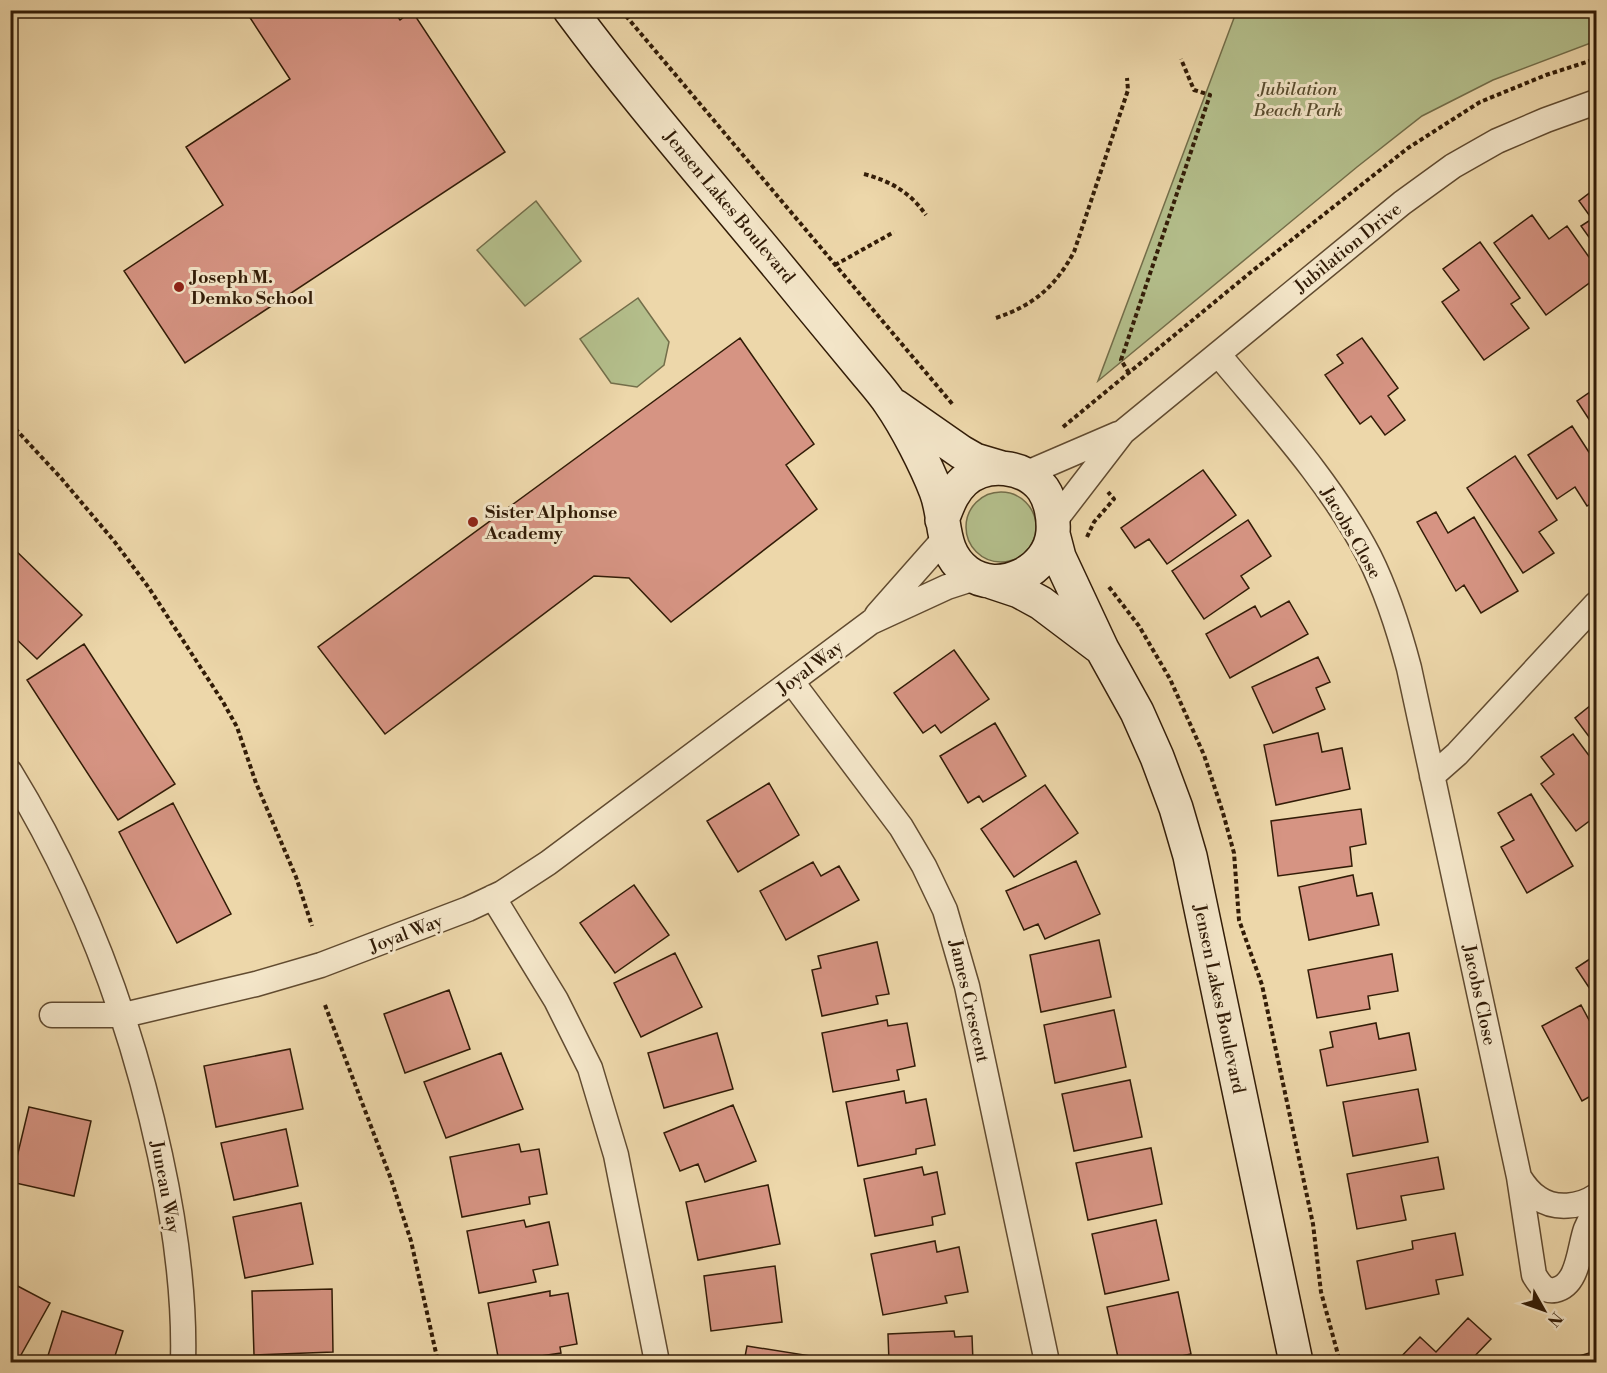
<svg xmlns="http://www.w3.org/2000/svg" width="1607" height="1373" font-family="'Libre Bodoni',serif">
	<style>
		.green { fill: #b4bf8c; stroke: #736e4a; stroke-width: 1.5 }
		.building { fill: #d69483; stroke: #321c07; stroke-width: 1.5 }
		.lines { fill: none; stroke-linecap: round; stroke-linejoin: round }
		.street-casing { stroke: #614b30; stroke-width: 27 }
		.secondary-casing { stroke: #321c07; stroke-width: 36 }
		.path { stroke: #321c07; stroke-width: 4; stroke-dasharray: 4.5 3; stroke-linecap: butt }
		.street { stroke: #f3e5c8; stroke-width: 24 }
		.secondary { stroke: #f3e5c8; stroke-width: 33 }
		.poi-dot { fill: #8f2418; stroke: #f3e5c8; stroke-width: 2 }
		.labels { text-anchor: middle; dominant-baseline: central; stroke-width: 6; stroke-linejoin: round; paint-order: stroke }
		.park-label { font-size: 18px; font-style: italic; fill: #594d2f; stroke: #f3e5c8 }
		.street-label { font-size: 18px; fill: #321c07; stroke: #f3e5c8 }
		.poi-label { font-size: 18px; font-weight: bold; fill: #321c07; stroke: #f3e5c8; text-anchor: start }
	</style>
	<rect width="100%" height="100%" fill="#edd7aa"/>
	<filter id="stains"><feTurbulence type="fractalNoise" baseFrequency=".00333" numOctaves="4"/><feColorMatrix values="0 0 0 0 .2 0 0 0 0 .09 0 0 0 0 .02 0 0 0 .5 -.17"/></filter>
	<radialGradient id="worn" r=".72"><stop offset=".6" stop-color="#630" stop-opacity="0"/><stop offset="1" stop-color="#630" stop-opacity=".3"/></radialGradient>
	<path class="green" d="M1237,10L1596,11V41L1493,80L1422,116L1357,167L1098,381Z
		M536,201L581,261L525,306L477,250Z
		M638,298L669,342L664,365L637,387L611,383L580,339Z
		M966 527a35 35 0 1 1 70 0a35 35 0 1 1-70 0Z"/>
	<path class="building" d="M245,10H393L400,20L412,11L505,152L185,363L124,271L223,205L186,147L290,79Z
		M1596,188V247L1581,226L1592,219L1579,201Z
		M1532,215L1549,239L1567,226L1596,267V278L1546,315L1494,243Z
		M1480,242L1520,298L1511,304L1529,328L1484,360L1442,302L1459,290L1443,269Z
		M740,338L814,444L786,465L817,509L671,622L629,578L594,576L385,734L318,647Z
		M1362,338L1398,388L1388,396L1405,420L1385,435L1371,416L1360,424L1325,375L1343,363L1337,355Z
		M1596,388V430L1577,401Z
		M1572,426L1596,463V500L1587,506L1575,487L1557,499L1528,455Z
		M1596,430V444L1590,434Z
		M1515,456L1557,520L1539,532L1554,553L1523,573L1467,488Z
		M1203,470L1236,515L1167,564L1149,539L1135,548L1121,528Z
		M1436,512L1448,533L1474,517L1518,591L1481,613L1464,585L1456,591L1417,522Z
		M1248,520L1271,556L1241,576L1249,588L1204,619L1172,571Z
		M10,545L82,615L37,659L10,633Z
		M1289,601L1308,634L1230,678L1206,634L1255,606L1261,617Z
		M84,644L175,784L118,820L27,680Z
		M954,650L989,699L941,733L935,725L923,733L894,693Z
		M1318,657L1330,682L1316,688L1325,709L1273,733L1252,687Z
		M1596,701V746L1575,718Z
		M995,723L1026,776L983,802L979,796L968,803L940,756Z
		M1318,733L1322,752L1342,748L1350,789L1276,805L1264,745Z
		M1573,734L1596,765V816L1576,831L1541,784L1554,774L1541,757Z
		M769,783L799,835L738,872L707,821Z
		M1045,785L1078,833L1014,877L981,829Z
		M1531,794L1573,866L1527,893L1501,847L1514,840L1498,813Z
		M173,803L231,914L177,943L119,832Z
		M1361,809L1366,844L1350,847L1352,866L1278,876L1271,821Z
		M1076,861L1100,914L1045,939L1038,924L1024,930L1006,891Z
		M813,862L821,876L839,866L859,900L786,940L760,891Z
		M1353,875L1357,896L1372,893L1379,925L1309,940L1299,887Z
		M634,885L669,935L615,973L580,923Z
		M1099,940L1111,997L1041,1012L1030,955Z
		M877,942L889,994L876,996L878,1004L822,1016L812,970L821,968L818,956Z
		M675,953L702,1007L641,1037L614,983Z
		M1392,954L1398,991L1368,996L1370,1009L1317,1018L1308,970Z
		M1596,955V998L1576,968Z
		M449,990L470,1049L405,1073L384,1014Z
		M1581,1005L1596,1033V1093L1582,1101L1542,1026Z
		M1114,1010L1126,1067L1055,1083L1044,1025Z
		M887,1020L888,1026L907,1023L915,1066L897,1070L899,1080L833,1092L822,1033Z
		M1376,1023L1379,1039L1409,1033L1416,1070L1327,1086L1320,1050L1333,1047L1330,1032Z
		M717,1033L733,1089L664,1108L648,1053Z
		M290,1049L303,1109L216,1127L204,1066Z
		M501,1053L523,1109L446,1138L424,1082Z
		M1130,1080L1142,1137L1074,1151L1062,1094Z
		M1418,1089L1428,1142L1353,1156L1343,1102Z
		M904,1091L906,1103L926,1099L935,1145L916,1149V1154L858,1166L846,1102Z
		M733,1105L756,1161L705,1182L698,1164L680,1171L664,1133Z
		M29,1107L91,1121L74,1196L11,1182Z
		M286,1129L298,1186L234,1200L221,1143Z
		M519,1144L521,1152L539,1149L547,1194L529,1197L530,1204L462,1217L450,1157Z
		M1151,1148L1162,1204L1088,1220L1076,1163Z
		M1438,1157L1444,1189L1401,1196L1406,1220L1357,1229L1347,1174Z
		M922,1167L924,1175L937,1172L945,1214L932,1217L933,1225L875,1236L864,1179Z
		M768,1185L780,1244L698,1260L686,1202Z
		M301,1203L313,1264L245,1278L233,1217Z
		M524,1220L526,1227L549,1222L558,1265L533,1270L536,1282L479,1293L467,1231Z
		M1156,1220L1169,1280L1105,1294L1092,1234Z
		M1455,1233L1463,1275L1436,1280L1439,1294L1366,1309L1357,1261L1413,1249L1412,1241Z
		M935,1241L937,1252L959,1247L968,1292L945,1296L947,1303L883,1315L871,1254Z
		M775,1266L782,1322L711,1331L704,1276Z
		M10,1282L50,1303L17,1362H10Z
		M332,1289L333,1352L254,1355L252,1291Z
		M550,1291V1296L568,1293L577,1344L560,1347L561,1353L499,1362L488,1303Z
		M1178,1292L1191,1354L1152,1362H1119L1107,1307Z
		M62,1311L123,1331L113,1362H46Z
		M1468,1318L1491,1339L1469,1362H1396L1420,1337L1436,1352Z
		M954,1331L955,1337L972,1336L973,1362H889L888,1334Z
		M747,1346L811,1356L810,1362H744Z
		M1596,1351V1362H1570L1569,1359Z"/>
	<g class="lines">
		<defs>
			<path id="street" d="M1218,354C1271,418 1330,481 1369,556C1387,592 1399,630 1409,668L1519,1177C1524,1185 1530,1193 1538,1198C1555,1210 1580,1207 1596,1196
				M1025,474L1118,434
				M1053,523L1123,432L1402,203L1453,166L1497,141L1546,120L1596,102
				M877,615L945,538
				M792,682L901,827L924,866L945,910L967,986L1047,1362
				M10,772C83,891 131,1020 160,1155C175,1224 185,1292 183,1362
				M1432,776L1457,754L1596,604
				M493,897L556,1000L590,1068L616,1155L657,1362
				M52,1015H124L256,984L321,965L468,909L502,893L548,863L871,622L947,587L978,577
				M1519,1177L1534,1275C1539,1283 1544,1292 1555,1290C1579,1285 1579,1248 1586,1229C1589,1222 1593,1215 1596,1208"/>
			<path id="secondary" d="M570,10C644,110 727,203 805,299C824,322 843,345 862,368C871,379 882,391 890,403C906,426 926,465 936,491C947,519 939,551 967,572C999,596 1050,571 1053,532C1054,518 1051,501 1043,489C1025,465 986,461 964,481C952,492 948,505 942,520
				M895,406L961,452L975,460L1002,468
				M1053,534L1059,557L1102,649L1137,712L1157,757L1176,808L1190,856L1296,1362
				M989,581L1019,591L1041,603L1098,646"/>
		</defs>
		<use href="#street" class="street-casing"/>
		<use href="#secondary" class="secondary-casing"/>
		<path class="path" d="M621,10L954,406
			M864,174C890,181 910,192 926,215
			M835,265L894,232
			M996,318C1034,305 1055,287 1074,252L1128,90L1127,78
			M1129,373L1121,360L1210,95L1194,90L1181,59
			M10,423L61,478L114,541L149,588L223,702L237,727L256,783L296,877L312,926
			M1063,427L1251,272L1408,148L1480,102L1546,75L1596,59
			M1087,537L1094,522L1114,499L1108,492
			M1109,587L1139,626L1170,679L1204,755L1223,813L1234,853L1239,920L1262,985L1313,1224L1321,1292L1340,1362
			M325,1005L391,1179L411,1241L438,1362"/>
		<use href="#street" class="street"/>
		<use href="#secondary" class="secondary"/>
	</g>
	<g class="poi-dot">
		<circle cx="179" cy="287" r="6"/>
		<circle cx="473" cy="522" r="6"/>
	</g>
	<g class="labels">
		<g class="park-label">
			<text x="1298" y="89">Jubilation<tspan x="1298" dy="21">Beach Park</tspan></text>
		</g>
		<g class="street-label">
			<text transform="translate(729 207) rotate(50)">Jensen Lakes Boulevard</text>
			<text transform="translate(1348 248) rotate(-39)">Jubilation Drive</text>
			<text transform="translate(1351 533) rotate(60)">Jacobs Close</text>
			<text transform="translate(810 668) rotate(-37)">Joyal Way</text>
			<text transform="translate(406 934) rotate(-21)">Joyal Way</text>
			<text transform="translate(1479 995) rotate(78)">Jacobs Close</text>
			<text transform="translate(1219 999) rotate(78)">Jensen Lakes Boulevard</text>
			<text transform="translate(969 1001) rotate(77)">James Crescent</text>
			<text transform="translate(165 1187) rotate(79)">Juneau Way</text>
		</g>
		<g class="poi-label">
			<text x="191" y="277">Joseph M.<tspan x="191" dy="21">Demko School</tspan></text>
			<text x="485" y="512">Sister Alphonse<tspan x="485" dy="21">Academy</tspan></text>
		</g>
	</g>
	<rect width="1607" height="1373" fill="none" stroke="#edd7aa" stroke-width="36"/>
	<rect x="12" y="12" width="1583" height="1349" fill="none" stroke="#321c07" stroke-width="3"/>
	<rect x="18" y="18" width="1571" height="1337" fill="none" stroke="#321c07" stroke-width="1.5"/>
	<g transform="translate(1544 1310) rotate(130)" stroke="#f3e5c8" stroke-width="4.5" paint-order="stroke">
	<path d="M0-4.5L10 22L0 15L-10 22Z" fill="#321c07"/>
	<text y="-9" font-size="16" font-weight="bold" text-anchor="middle" fill="#321c07">N</text>
	</g>
	<rect width="100%" height="100%" filter="url(#stains)"/>
	<rect width="100%" height="100%" fill="url(#worn)"/>
</svg>
